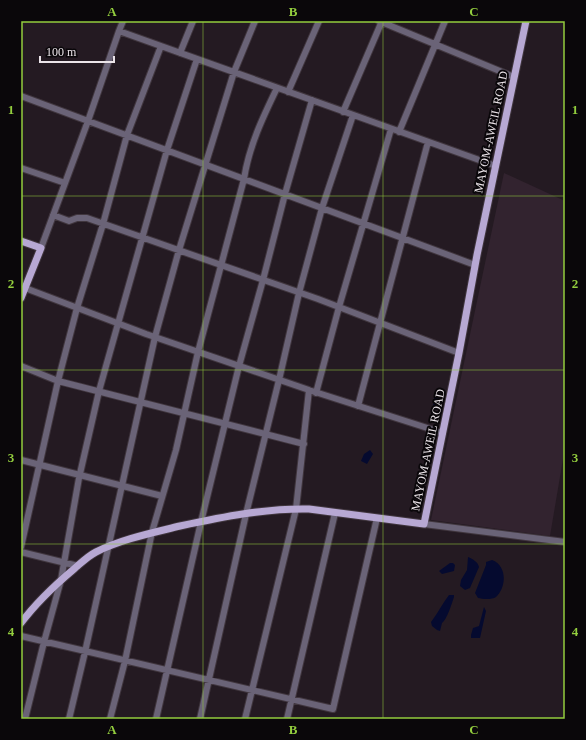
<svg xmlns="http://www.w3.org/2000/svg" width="586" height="740" font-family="Georgia,serif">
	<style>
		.built { fill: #32232f }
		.water { fill: #050a2f }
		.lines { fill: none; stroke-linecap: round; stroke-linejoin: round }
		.minor-casing { stroke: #40363e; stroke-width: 8 }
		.major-casing { stroke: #40363e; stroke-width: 9 }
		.minor { stroke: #6a6377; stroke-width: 6 }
		.major { stroke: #b7a8d3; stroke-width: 7 }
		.grid { fill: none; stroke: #93cd3e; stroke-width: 1; stroke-opacity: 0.55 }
		.labels { text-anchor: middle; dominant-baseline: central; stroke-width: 4; stroke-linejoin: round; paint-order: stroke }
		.street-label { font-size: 12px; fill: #ebe4e9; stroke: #0a070a }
		.neatline { fill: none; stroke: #93cd3e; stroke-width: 1.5 }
		.grid-label { font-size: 13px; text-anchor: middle; font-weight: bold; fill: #93cd3e }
	</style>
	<rect width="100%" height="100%" fill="#241a22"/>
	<path class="built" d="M504,173L565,201V447L550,536L431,520Z"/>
	<path class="water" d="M435,393L440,394C443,399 441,406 436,410L433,407Z
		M370,450L373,454L367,464L361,461L364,454Z
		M468,557C473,559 478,562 479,567L470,588L465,590L460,586L461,580L467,570Z
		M492,560C508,566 506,588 496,597C492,600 482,599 478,598L475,593L486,565V562Z
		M450,563H453L455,565L454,571L442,574L439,571Z
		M449,595H454V597C452,603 447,620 442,623L440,631L437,630L432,626L431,622C438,613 442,604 449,595Z
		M484,607L486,611L480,638H471V635L473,628L479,626Z"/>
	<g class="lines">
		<defs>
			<path id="minor" d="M379,21L514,77
				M119,31L123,21
				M180,53L193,21
				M288,92L319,21
				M21,96L475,265
				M343,112L382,21
				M399,132L445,21
				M21,168L65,183
				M53,215L69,221L77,218H87L318,299L459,353
				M41,248L88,121L119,31L496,166
				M25,288L146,334L309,390L296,509L245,719
				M21,366L58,381L304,444
				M312,391L443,433
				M316,393L339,307L391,129
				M358,406L428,142
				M21,460L162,496
				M424,524L565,542
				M21,547L58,381L77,308L103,224L127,135L161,46
				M21,552L78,566
				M21,636L333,709L377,518
				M25,719L44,642L61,580L79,478L99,391L167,150L197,59
				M69,719L85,652L155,337L179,250L234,72L255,21
				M110,719L125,661L152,532L176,450L198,352L244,179C249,146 263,117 277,88
				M156,719L201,522L239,366L263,280L285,194L312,100
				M200,719L246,514L279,380L299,293L322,208L353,115
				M287,719L335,513"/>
			<path id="major" d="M21,241L41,248L21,298
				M21,623C36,603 55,585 74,569C81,563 88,556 96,552C122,539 152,533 180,526C222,517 266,508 309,509L424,524L459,353L477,255L526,21"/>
		</defs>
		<use href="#minor" class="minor-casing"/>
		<use href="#major" class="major-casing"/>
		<use href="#minor" class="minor"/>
		<use href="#major" class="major"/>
	</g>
	<path class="grid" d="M203,21V719M383,21V719M21,196H565M21,370H565M21,544H565"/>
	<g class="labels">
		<g class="street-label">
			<text transform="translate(491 132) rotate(-78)">MAYOM-AWEIL ROAD</text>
			<text transform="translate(428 450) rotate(-78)">MAYOM-AWEIL ROAD</text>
		</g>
	</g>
	<rect width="586" height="740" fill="none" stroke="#0a070a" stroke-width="44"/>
	<path d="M40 56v6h74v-6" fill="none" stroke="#ebe4e9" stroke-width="2"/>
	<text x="46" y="56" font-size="12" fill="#ebe4e9" stroke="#0a070a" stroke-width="3" paint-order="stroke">100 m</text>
	<rect x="22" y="22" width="542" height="696" class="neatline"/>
	<g class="grid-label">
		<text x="112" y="16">A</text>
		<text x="293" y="16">B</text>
		<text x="474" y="16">C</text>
		<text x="11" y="114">1</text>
		<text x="575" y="114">1</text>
		<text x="11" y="288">2</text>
		<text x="575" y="288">2</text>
		<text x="11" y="462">3</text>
		<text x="575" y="462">3</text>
		<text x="11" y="636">4</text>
		<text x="575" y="636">4</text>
		<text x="112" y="734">A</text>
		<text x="293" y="734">B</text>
		<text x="474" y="734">C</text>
	</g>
</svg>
